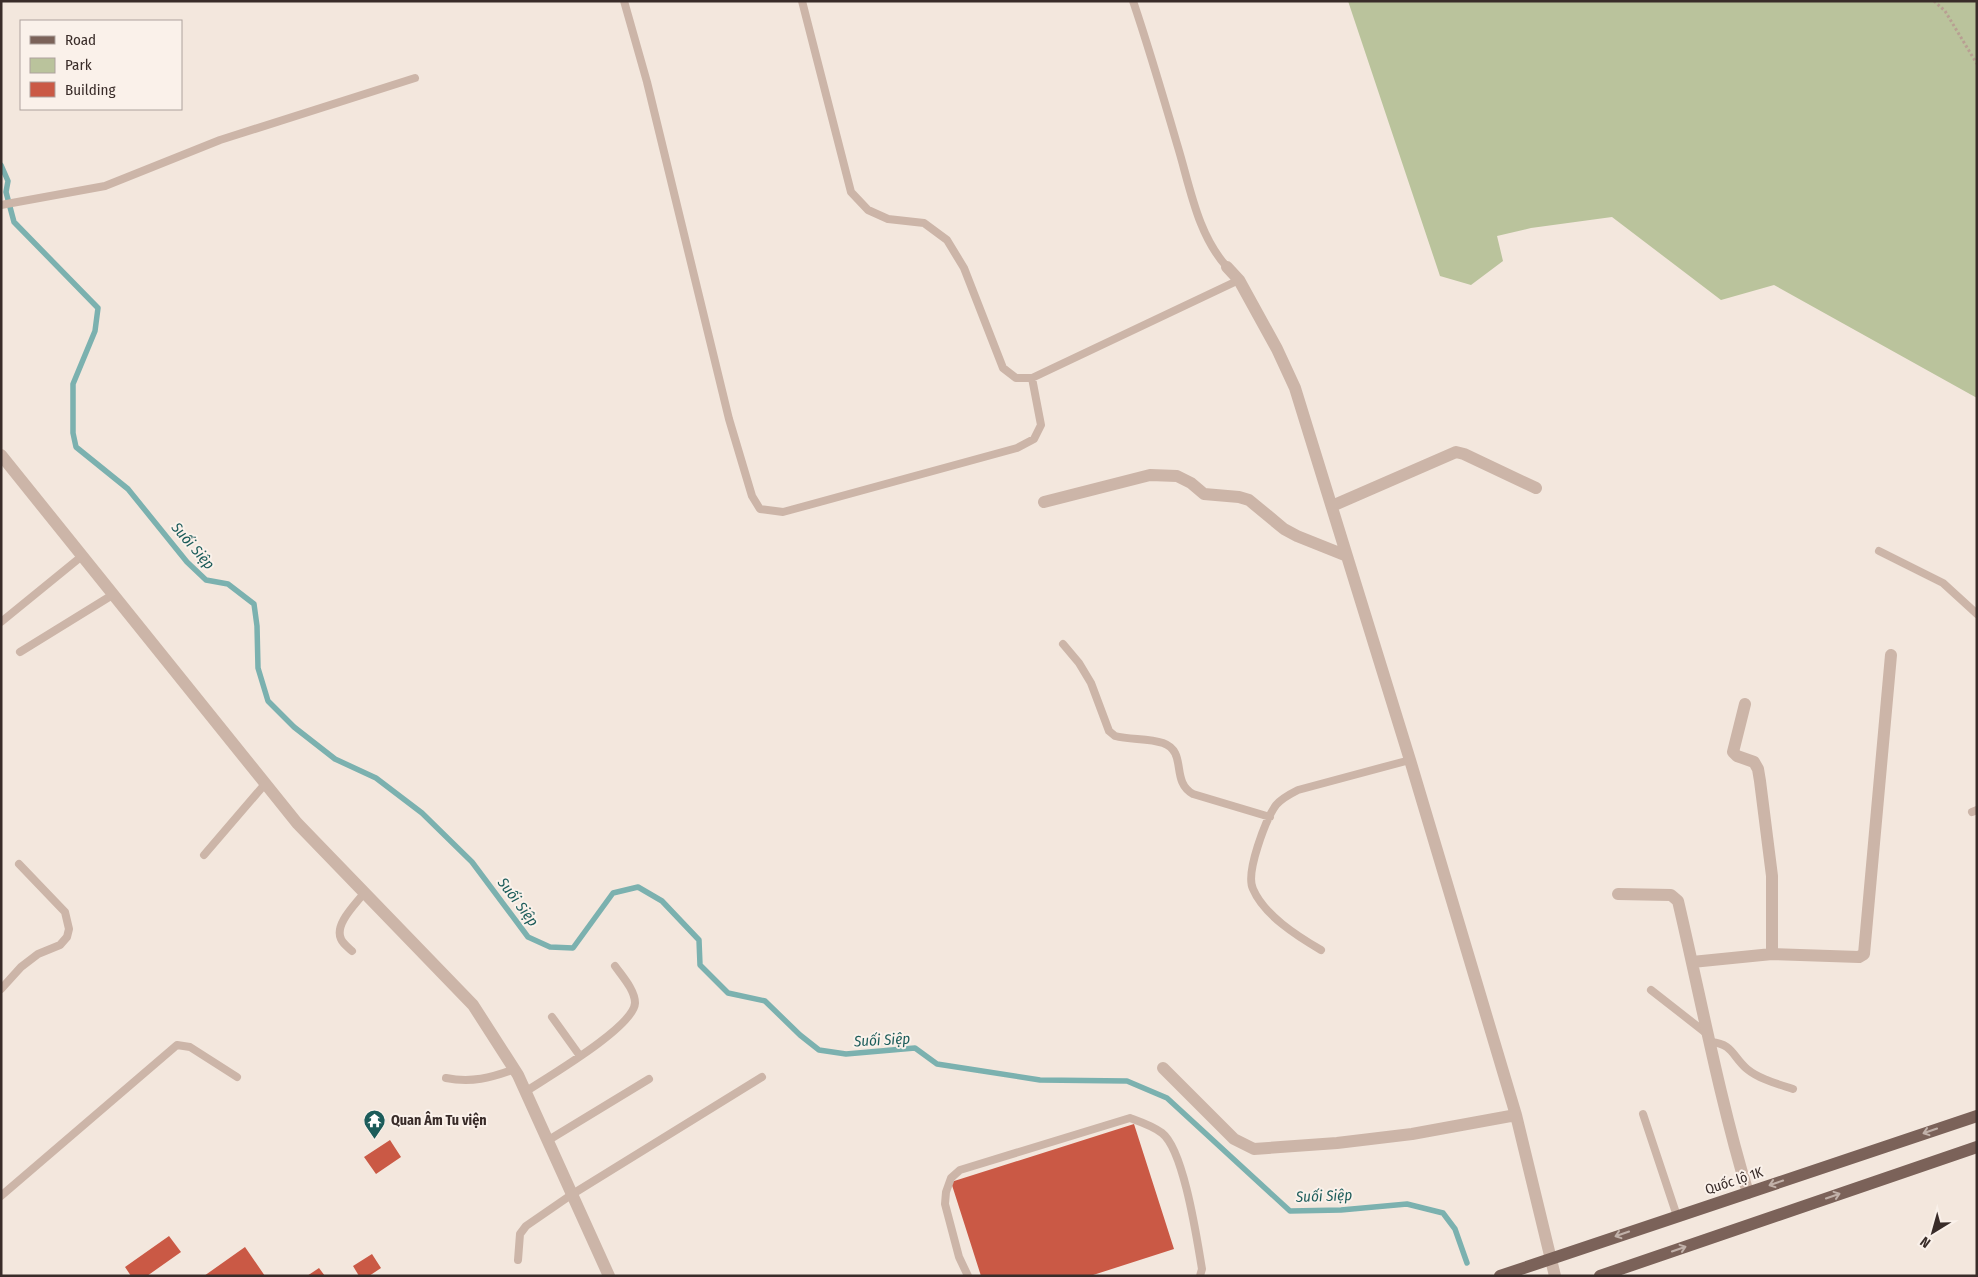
<svg xmlns="http://www.w3.org/2000/svg" width="1978" height="1277" font-family="'Fira Sans Condensed',sans-serif">
	<style>
		.green { fill: #bac39c }
		.lines { fill: none; stroke-linecap: round; stroke-linejoin: round }
		.stream { stroke: #7bb1af; stroke-width: 5.5 }
		.building { fill: #ca5945 }
		.path { stroke: #b89f92; stroke-width: 3; stroke-dasharray: 2.5 2.5; stroke-linecap: butt }
		.service { stroke: #ccb5a8; stroke-width: 8 }
		.minor { stroke: #ccb5a8; stroke-width: 12 }
		.primary { stroke: #7b6259; stroke-width: 12 }
		.oneway { stroke: #c1b1a9 }
		.labels { text-anchor: middle; dominant-baseline: central; stroke-width: 4; stroke-linejoin: round; paint-order: stroke }
		.poi-label { font-size: 14px; font-weight: bold; fill: #392c29; stroke: #faf1ea; text-anchor: start }
		.street-label { font-size: 14px; fill: #392c29; stroke: #faf1ea }
		.water-label { font-size: 15px; font-style: italic; fill: #1c5c5a; stroke: #faf1ea }
	</style>
	<rect width="100%" height="100%" fill="#f3e7dd"/>
	<path class="green" d="M1348,1H1977V398L1774,285L1721,300L1612,217L1531,228L1497,236L1503,261L1471,285L1440,276Z"/>
	<g class="lines">
		<path class="stream" d="M1,165L8,181L6,192L14,222L98,308L95,331L73,384V433L76,447L128,489L187,562L206,580L228,584L254,604L257,626L258,668L268,701L294,727L335,759L376,778L422,813L472,862L528,937L550,947L573,948L613,893L638,887L662,901L699,940L700,965L728,993L765,1001L800,1035L819,1050L846,1054L915,1048L937,1064L1040,1080L1127,1081L1167,1098L1290,1211L1341,1210L1407,1204L1443,1213L1455,1229L1467,1263"/>
	</g>
	<path class="building" d="M1134,1124L1174,1249L1090,1276H981L951,1182Z
		M390,1140L401,1157L376,1174L364,1157Z
		M169,1236L181,1252L147,1276H131L125,1267Z
		M245,1247L265,1276H204Z
		M372,1254L381,1268L369,1276H359L353,1266Z
		M319,1268L325,1276H307Z"/>
	<g class="lines">
		<path class="path" d="M1934,1L1945,11L1977,64"/>
		<path class="service" d="M624,1L647,82L729,419L752,496L760,509L783,512L1017,448L1034,439L1041,425L1032,378
			M802,1L851,192L868,210L888,219L924,223L947,240L964,268L1003,368L1016,378H1032L1239,280
			M1133,1C1149,48 1163,96 1177,144C1190,186 1197,234 1227,267
			M1,205L105,186L220,140L415,78
			M1879,551L1943,583L1977,614
			M1,622L82,556
			M1063,644L1079,663L1091,683L1109,731L1115,736C1130,740 1148,738 1163,743C1188,752 1170,781 1193,794L1270,817
			M20,652L114,594
			M1972,812L1977,810
			M204,855L265,784
			M1321,950C1297,936 1264,915 1253,889C1245,873 1266,819 1276,805C1282,798 1290,794 1298,790L1410,760
			M352,951C349,948 343,944 341,939C334,924 356,904 364,893
			M1,989L21,967L38,954L60,945L67,937L69,929L65,912L19,864
			M1651,990L1706,1033
			M552,1017L580,1056
			M1711,1042C1733,1044 1732,1056 1747,1069C1759,1079 1778,1084 1793,1089
			M446,1078C471,1083 491,1078 515,1069
			M525,1092C546,1078 634,1027 635,1003C635,990 622,976 615,966
			M1643,1114L1677,1216
			M547,1141L649,1079
			M1,1196L177,1045L190,1047L237,1077
			M518,1260L520,1234L526,1226L571,1195L762,1077
			M968,1276L959,1257L945,1204L946,1192L951,1178L960,1170L1130,1118C1141,1122 1153,1126 1162,1133C1184,1150 1197,1240 1202,1269L1200,1276"/>
		<path class="minor" d="M1227,267L1239,280L1277,349L1295,388L1410,760L1516,1115L1555,1276
			M1,455L297,823L473,1005L518,1075L609,1276
			M1044,502L1150,475L1177,476L1191,483L1204,494L1239,497L1249,500L1284,529L1297,536L1347,556
			M1332,506L1456,452L1464,454L1536,488
			M1618,894L1671,895L1678,901C1701,999 1719,1097 1748,1193
			M1772,954L1859,957L1864,954L1891,655
			M1692,962L1772,954V876L1760,781L1758,769L1754,762L1737,756L1733,752L1745,704
			M1163,1068L1234,1139L1254,1149L1337,1143L1412,1134L1516,1115"/>
		<path class="primary" d="M1500,1276L1977,1116
			M1600,1276L1977,1147"/>
	</g>
	<defs><path id="oneway-shaft" d="M-6 0H5M1.5-3L5.5 0L1.5 3" fill="none" stroke-width="1.6" stroke-linecap="round" stroke-linejoin="round" transform="scale(1.25)"/></defs>
	<g class="oneway">
		<use href="#oneway-shaft" transform="translate(1930 1131) rotate(161)"/>
		<use href="#oneway-shaft" transform="translate(1776 1183) rotate(161)"/>
		<use href="#oneway-shaft" transform="translate(1833 1196) rotate(-19)"/>
		<use href="#oneway-shaft" transform="translate(1622 1234) rotate(161)"/>
		<use href="#oneway-shaft" transform="translate(1679 1249) rotate(-19)"/>
	</g>
	<defs>
		<symbol id="temple-pin" viewBox="-11 -11 22 30"><path d="M0 17L-7.5 6A9.5 9.5 0 1 1 7.5 6Z" fill="#1c5c5a" stroke="#faf1ea"/><path d="M0-6L5-2H3V0L6.5 2.5H4V6H1.5V3h-3V6H-4V2.5H-6.5L-3 0V-2H-5Z" fill="#fff"/></symbol>
	</defs>
	<g fill-rule="evenodd">
		<use href="#temple-pin" x="362" y="1108" width="25" height="34"/>
	</g>
	<g class="labels">
		<g class="poi-label">
			<text x="391" y="1120">Quan Âm Tu viện</text>
		</g>
		<g class="street-label">
			<text transform="translate(1734 1181) rotate(-18)">Quốc lộ 1K</text>
		</g>
		<g class="water-label">
			<text transform="translate(193 546) rotate(49)">Suối Siệp</text>
			<text transform="translate(518 902) rotate(53)">Suối Siệp</text>
			<text transform="translate(882 1040) rotate(-3)">Suối Siệp</text>
			<text transform="translate(1324 1196) rotate(-2)">Suối Siệp</text>
		</g>
	</g>
	<rect width="1978" height="1277" fill="none" stroke="#392c29" stroke-width="5"/>
	<rect x="20" y="20" width="162" height="90" fill="#faf1ea" stroke="#ada29d"/>
	<rect x="30" y="36" width="25" height="8" fill="#7b6259" stroke="#ada29d"/>
	<text x="65" y="45" font-size="15" fill="#392c29">Road</text>
	<rect x="30" y="58" width="25" height="15" fill="#bac39c" stroke="#ada29d"/>
	<text x="65" y="70" font-size="15" fill="#392c29">Park</text>
	<rect x="30" y="82" width="25" height="15" fill="#ca5945" stroke="#ada29d"/>
	<text x="65" y="95" font-size="15" fill="#392c29">Building</text>
	<g transform="translate(1933 1232) rotate(217)" stroke="#faf1ea" stroke-width="4" paint-order="stroke">
	<path d="M0-4L9 19L0 12L-9 19Z" fill="#392c29"/>
	<text y="-8" font-size="14" font-weight="bold" text-anchor="middle" fill="#392c29">N</text>
	</g>
</svg>
